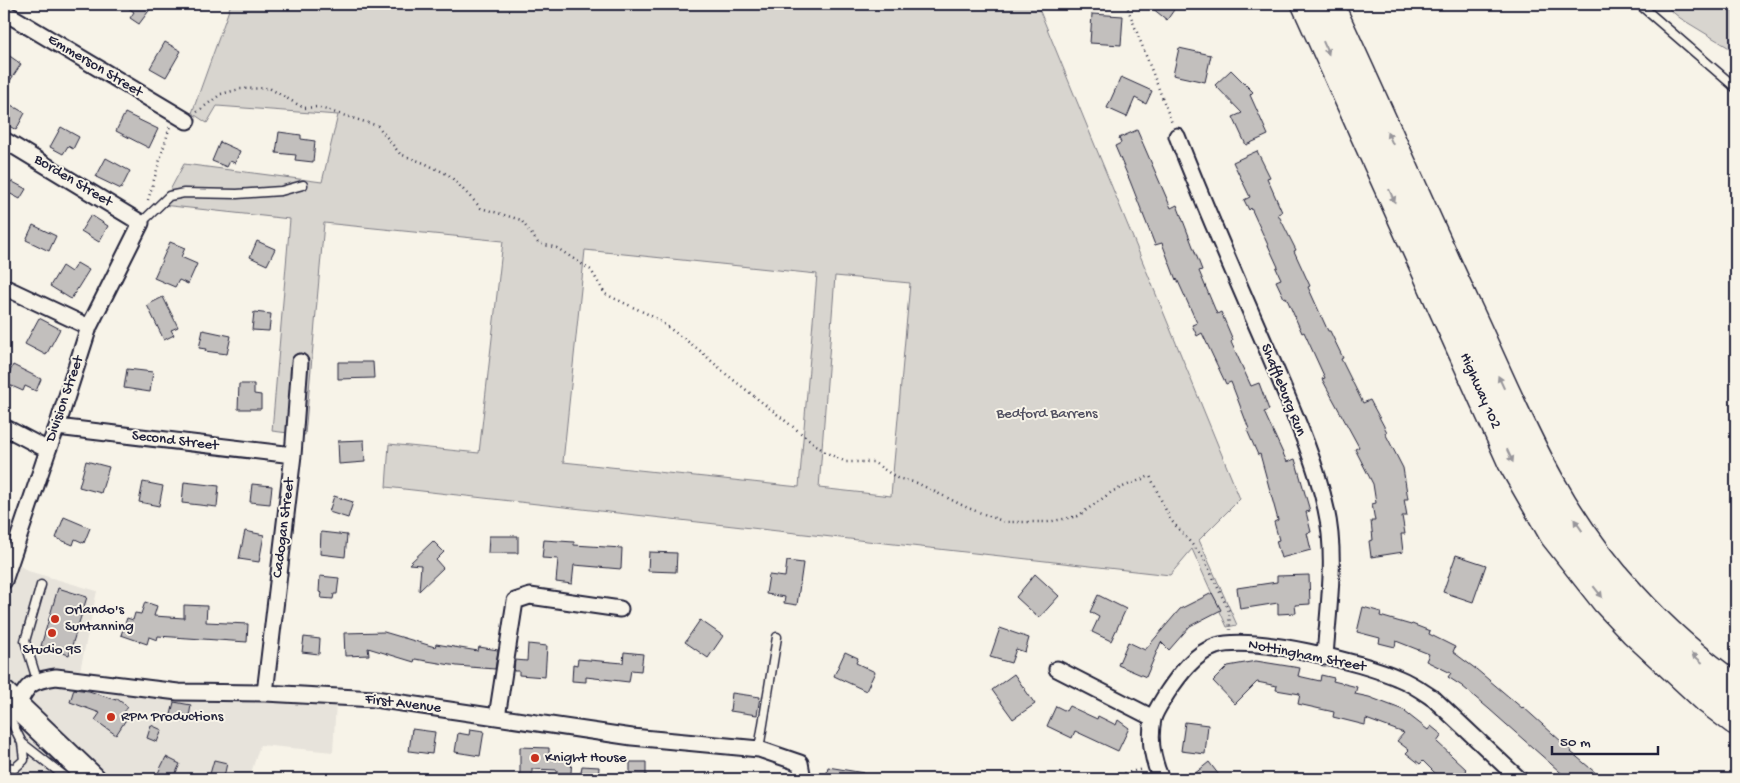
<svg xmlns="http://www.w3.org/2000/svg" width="1740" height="783" font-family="'Gochi Hand',sans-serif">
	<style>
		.built { fill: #e7e3db }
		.green { fill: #d8d5cf; stroke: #7d7c85; fill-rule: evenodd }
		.building { fill: #c2bfbd; stroke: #22223b }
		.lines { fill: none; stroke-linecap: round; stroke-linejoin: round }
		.lane-casing { stroke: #22223b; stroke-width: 11 }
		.street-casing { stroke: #22223b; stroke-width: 19 }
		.primary-casing { stroke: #22223b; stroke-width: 28 }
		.highway-casing { stroke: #22223b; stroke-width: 31 }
		.path { stroke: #22223b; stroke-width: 2.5; stroke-dasharray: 1 4; stroke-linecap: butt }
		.lane { stroke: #f7f3e8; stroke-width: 8 }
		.street { stroke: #f7f3e8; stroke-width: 15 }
		.primary { stroke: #f7f3e8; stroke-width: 24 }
		.highway { stroke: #f7f3e8; stroke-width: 28 }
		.oneway { fill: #97959a }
		.poi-dot { fill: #c8321e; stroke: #f7f3e8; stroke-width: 2 }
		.labels { text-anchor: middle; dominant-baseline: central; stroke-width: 4; stroke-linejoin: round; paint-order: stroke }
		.street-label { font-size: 15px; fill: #22223b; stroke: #f7f3e8 }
		.park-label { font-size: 15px; fill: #504f60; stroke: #f7f3e8 }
		.poi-label { font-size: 15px; fill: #22223b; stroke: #f7f3e8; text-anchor: start }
	</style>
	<rect width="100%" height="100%" fill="#f7f3e8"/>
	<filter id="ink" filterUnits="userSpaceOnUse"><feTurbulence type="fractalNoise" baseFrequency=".02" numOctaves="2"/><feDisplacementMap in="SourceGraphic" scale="10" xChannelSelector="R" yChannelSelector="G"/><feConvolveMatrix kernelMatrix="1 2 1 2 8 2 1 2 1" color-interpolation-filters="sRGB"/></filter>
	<g filter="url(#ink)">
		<path class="built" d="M4,555L28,571L97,591L75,694H138L336,702L333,752L260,745L249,779H112L4,684Z
			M4,706L82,779H6L4,778Z"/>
		<path class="green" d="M231,4H1037L1240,499L1199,540L1237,625L1227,627L1192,549L1170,575L386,487L389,444L479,453L503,241L324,223L305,435L272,431L290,219L162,205L184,164L322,182L338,115L217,106L207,123L192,113ZM585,250L817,274L799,487L563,462ZM835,276L910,283L891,496L819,488Z
			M1663,4H1736V52L1680,18Z"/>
		<path class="building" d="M123,4H154L139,24L130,18L134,12Z
			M1147,4H1178L1167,20Z
			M1092,14L1123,16L1121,45L1090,43Z
			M165,42L181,51L166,77L150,68Z
			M1179,48L1211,55L1205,82L1173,75Z
			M4,52L21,64L4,90Z
			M1231,70L1253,92L1250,95L1268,135L1246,145L1233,117L1242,113L1215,85Z
			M1121,77L1152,91L1146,104L1135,98L1127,117L1107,108Z
			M4,101L25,113L16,130L4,123Z
			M125,113L158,129L149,148L116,131Z
			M61,127L79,137L73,149L68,146L63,154L50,147Z
			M1137,130L1171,208L1177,205L1202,270L1199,271L1217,314L1221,312L1233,340L1231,342L1251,386L1259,383L1269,410L1264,412L1287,462L1295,459L1310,511L1306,512L1311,532L1307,533L1311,550L1281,558L1276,541L1279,540L1274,522L1278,520L1260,454L1258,455L1247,430L1249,429L1231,382L1226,384L1202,333L1197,336L1192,325L1197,323L1177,279L1176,280L1162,243L1155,245L1130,181L1115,146L1121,143L1119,138Z
			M279,132L301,135V139L315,141L313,162L295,160L296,155L276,153Z
			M220,142L240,151L235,163L230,161L227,167L212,161Z
			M1257,151L1270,177L1267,178L1282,212L1278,214L1296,250L1294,251L1310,286L1308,287L1328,331H1330L1343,358L1341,359L1363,403L1370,400L1387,432L1385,433L1403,468L1408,499H1404L1407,516H1402L1405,534H1401L1403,552L1371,557L1369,541L1373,540L1371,521H1375L1372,504L1376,503L1373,484L1355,449L1359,447L1322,379L1325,378L1304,332L1302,333L1286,297L1284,298L1276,281L1281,279L1276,268L1278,267L1251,208L1249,210L1244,200L1250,197L1233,162Z
			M106,158L130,171L121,189L96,177Z
			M11,181L26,189L20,199L5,191Z
			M91,215L108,226L99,242L81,231Z
			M33,225L56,236L49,251L26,240Z
			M257,241L275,249L267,265L250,257Z
			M170,242L185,248L181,257L197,264L188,284L179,280L175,287L154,278Z
			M77,263L89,270L71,299L50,286L62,266L71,272Z
			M163,297L178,327L171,330L174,335L164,340L147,305Z
			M254,312L271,314L269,331L252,330Z
			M39,318L60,329L46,355L25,344Z
			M203,330L231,336L227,354L205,351L206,349L199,348Z
			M338,362H373L374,378L338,379Z
			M13,365L41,379L36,391L25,386L23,391L5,383Z
			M127,369L153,372L150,392L124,388Z
			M239,384H254V394L261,395V409H238Z
			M364,440L365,462L339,464L338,441Z
			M86,461L109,467L101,493L79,487Z
			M143,482L163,486L159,506L139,502Z
			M184,482L219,486L217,507L182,503Z
			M252,484L272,486L270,504L250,502Z
			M334,496L353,502L348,518L329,512Z
			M64,517L90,528L84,543L75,539L73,545L56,538Z
			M245,531L264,535L259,562L239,559Z
			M321,532L347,535L345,557L320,554Z
			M489,536H518V553H488Z
			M544,540L574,542V545L622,548L621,569L574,565L572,584L556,582L558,559L542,558Z
			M433,541L444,552L436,560L443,568L419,591L421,565L409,564Z
			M649,552L677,553L676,572L648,571Z
			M1456,555L1486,565L1473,602L1443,592Z
			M787,561L803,563L797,605L784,603L785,597L766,594L769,575L785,577Z
			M1035,574L1059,596L1039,618L1016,597Z
			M1309,575L1310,604L1295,605L1296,613L1278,614V603L1240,609L1237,588L1277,582V576Z
			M320,576L339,578L337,594H334L333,599L321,598L322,593L319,592Z
			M58,588L87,597L69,655L41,646Z
			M1212,593L1221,610L1190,626L1169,650L1161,642L1146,677L1118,665L1128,642L1145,650L1180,609Z
			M1098,595L1126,609L1111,641L1092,632L1099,617L1090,612Z
			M145,602L157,606L154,616L184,618V605L207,606L206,622L248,624L247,642L158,636L157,640L149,637L147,644L121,635L127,618L133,620L135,613L141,614Z
			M1363,607L1381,612L1380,616L1411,625L1412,624L1430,631L1429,634L1455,647L1453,652L1476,669L1522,708L1523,707L1572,751L1571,752L1603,779H1568L1489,709L1462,686L1448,677L1451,673L1426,661L1429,654L1396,641L1395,647L1379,643L1380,638L1357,632Z
			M700,620L723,636L708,658L685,642Z
			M1000,628L1029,638L1025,652L1016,649L1011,663L990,657Z
			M384,632L435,647L436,644L478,651L479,647L498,650L495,669L457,666L415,659L414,662L368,648L369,655L345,656L344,633Z
			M304,637L320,639L319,654L302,652Z
			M528,644L547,646L545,677L519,675V671H514L515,660L527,661Z
			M624,652L643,654L641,671L631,670L629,682L586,677V682L572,681L573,664L577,665L578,659L623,663Z
			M845,652L858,658L856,663L875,672L866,691L834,676Z
			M1256,661L1300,668L1298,676L1320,681L1321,675L1334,678L1333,681L1357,687L1355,694L1369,697L1406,711L1405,712L1428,730L1431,726L1442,735L1437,742L1467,770L1458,779H1441L1423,761L1420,764L1406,753L1409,750L1397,741L1404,733L1366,719L1365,725L1333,717L1334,712L1298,704L1300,694L1276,690L1277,686L1257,682L1235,704L1213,681L1228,666Z
			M1014,674L1035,704L1013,719L992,690Z
			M74,689L89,691L116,700V698L128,707L122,715L127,718L116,735L95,720L100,713L70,702Z
			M732,693L760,697L757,715L730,711Z
			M174,702L191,705L188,723L170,719Z
			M1056,706L1066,711L1069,706L1097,719L1098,716L1116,725L1118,720L1129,728L1118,751L1075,731L1072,738L1047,726Z
			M1185,722L1208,725L1205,754L1181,751Z
			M151,725L162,730L157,742L147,738Z
			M412,729L435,732L432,754L409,751Z
			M470,729L484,731L480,756L455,752L458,733L469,735Z
			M520,747L549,748V756L572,757L571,773H557V770L532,769V777H520Z
			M166,757L180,764L173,779H155Z
			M214,760L227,763L224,777L210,774Z
			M630,762H646V779H630Z
			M1209,762L1222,779H1188Z
			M582,766L599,767L598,779H580Z
			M828,767L864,773V779H826Z"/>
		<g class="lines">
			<defs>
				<path id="lane" d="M1639,4L1736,88
					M141,223L169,196L184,193L237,194L281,191L303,185
					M37,680L25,641L41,585
					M4,707L22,743L68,779
					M759,749L777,637
					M4,767L15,768L24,760L22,743"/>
				<path id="street" d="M4,12L187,121
					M1177,136C1206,210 1238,283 1270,356C1290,404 1315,458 1326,509C1337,557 1328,609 1325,657
					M4,140L141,223L89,327L57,427L48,450L4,581
					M4,287L89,327
					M4,427L48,450
					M57,427L293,455
					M1057,669L1153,718
					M265,693L293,455L300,362
					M17,706C28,684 30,681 56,677L178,692L265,693L375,699L632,737L759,749L800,763L803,779
					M497,717L515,601L530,596L620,609
					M1161,779C1153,761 1149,739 1153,719C1155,711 1163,700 1167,693C1179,675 1195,653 1216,646C1253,635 1362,662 1398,678C1411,683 1422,691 1434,699L1519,779"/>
				<path id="primary" d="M4,694L93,779"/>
				<path id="highway" d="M1306,4L1512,462L1554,535L1606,601L1634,631L1707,699L1736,721
					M1329,4C1377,106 1422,211 1470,314C1496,370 1520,428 1550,482C1595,563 1660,635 1736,688"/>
			</defs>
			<use href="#lane" class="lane-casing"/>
			<use href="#street" class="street-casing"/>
			<use href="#primary" class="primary-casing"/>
			<use href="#highway" class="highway-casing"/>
			<path class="path" d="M1126,4L1172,123
				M197,112L221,94L240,89L269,88L304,108L317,107L378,126L400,154L424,163L449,175L481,208L521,220L538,243L557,248L591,270L605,294L654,317L698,349L726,374L825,452L846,462H873L897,478L917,483L968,508L1005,522H1048L1078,516L1113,491L1150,476L1170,519L1203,557L1229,611L1230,630
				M148,200L170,126
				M1100,779L1143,769"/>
			<use href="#lane" class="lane"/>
			<use href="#street" class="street"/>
			<use href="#primary" class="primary"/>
			<use href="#highway" class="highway"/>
		</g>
		<defs><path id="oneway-solid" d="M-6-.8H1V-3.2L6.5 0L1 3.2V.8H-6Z" transform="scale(1.25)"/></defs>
		<g class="oneway">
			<use href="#oneway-solid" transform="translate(1326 48) rotate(66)"/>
			<use href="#oneway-solid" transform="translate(1390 138) rotate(-114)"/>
			<use href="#oneway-solid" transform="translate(1392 196) rotate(66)"/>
			<use href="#oneway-solid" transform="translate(1501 382) rotate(-115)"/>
			<use href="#oneway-solid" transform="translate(1510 456) rotate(65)"/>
			<use href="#oneway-solid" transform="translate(1578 525) rotate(-125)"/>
			<use href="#oneway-solid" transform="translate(1598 592) rotate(52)"/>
			<use href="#oneway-solid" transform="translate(1697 658) rotate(-138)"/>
		</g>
	</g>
	<g class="poi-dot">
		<circle cx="55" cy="619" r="5"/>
		<circle cx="52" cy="633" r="5"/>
		<circle cx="111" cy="717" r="5"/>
		<circle cx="535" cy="758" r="5"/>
	</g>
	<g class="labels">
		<g class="street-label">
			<text transform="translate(95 66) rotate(31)">Emmerson Street</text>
			<text transform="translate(73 181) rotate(31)">Borden Street</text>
			<text transform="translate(1283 390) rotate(68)">Shaffleburg Run</text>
			<text transform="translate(1480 391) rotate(66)">Highway 102</text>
			<text transform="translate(65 399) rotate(-71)">Division Street</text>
			<text transform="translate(175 441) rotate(7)">Second Street</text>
			<text transform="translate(284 528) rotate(-83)">Cadogan Street</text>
			<text transform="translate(1307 656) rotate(11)">Nottingham Street</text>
			<text transform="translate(403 704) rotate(7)">First Avenue</text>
		</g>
		<g class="park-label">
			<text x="1047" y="414">Bedford Barrens</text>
		</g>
		<g class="poi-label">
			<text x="65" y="610">Orlando's<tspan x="65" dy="17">Suntanning</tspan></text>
			<text x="52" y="650" text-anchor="middle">Studio 95</text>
			<text x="121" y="717">RPM Productions</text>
			<text x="545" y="758">Knight House</text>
		</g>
	</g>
	<rect width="1740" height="783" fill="none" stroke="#f7f3e8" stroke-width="20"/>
	<rect x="10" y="10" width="1720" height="763" fill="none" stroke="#22223b" stroke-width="2" filter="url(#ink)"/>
	<path d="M1552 746v8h106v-8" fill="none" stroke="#22223b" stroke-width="2.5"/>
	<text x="1560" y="746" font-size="15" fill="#22223b" stroke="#f7f3e8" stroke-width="4" paint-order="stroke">50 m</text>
</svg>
